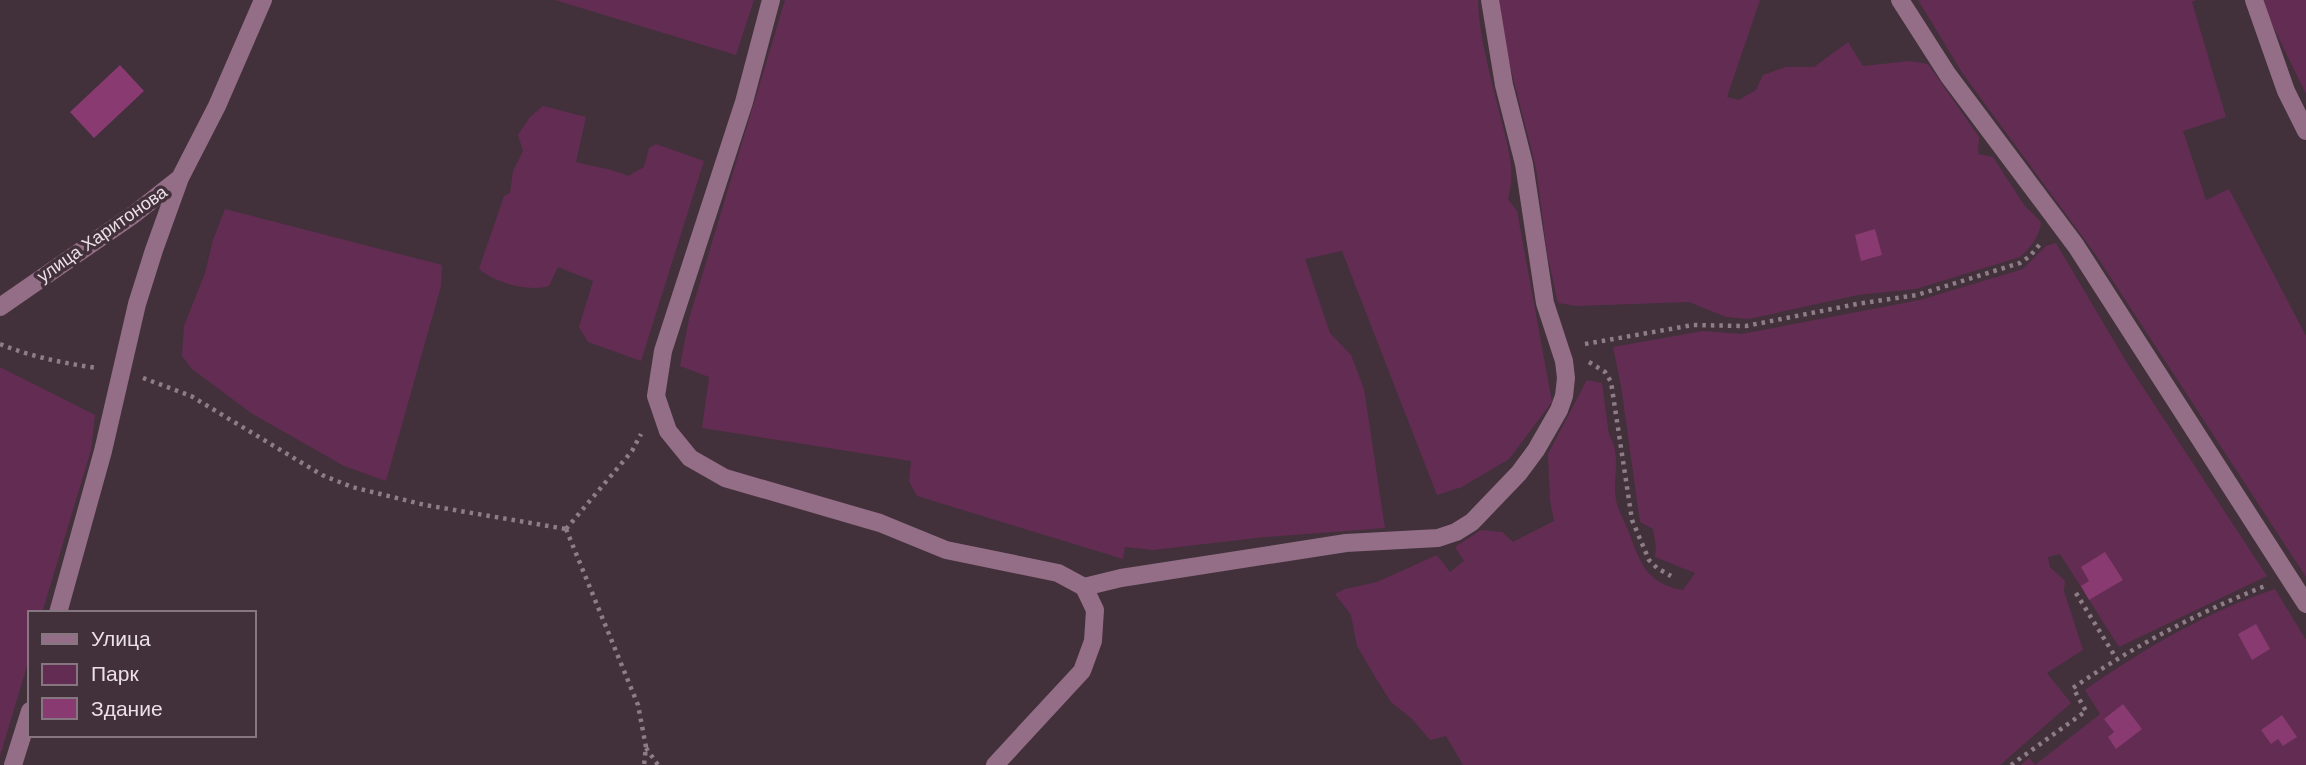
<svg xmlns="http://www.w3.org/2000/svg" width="2306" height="765" font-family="Helvetica,sans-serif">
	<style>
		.green { fill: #632d53 }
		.building { fill: #883a71 }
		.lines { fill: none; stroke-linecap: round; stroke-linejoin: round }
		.path { stroke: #8d7d87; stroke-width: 4.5; stroke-dasharray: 3.5 5; stroke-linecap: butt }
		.minor { stroke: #936e86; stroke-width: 18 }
		.labels { text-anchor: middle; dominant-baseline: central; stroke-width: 7; stroke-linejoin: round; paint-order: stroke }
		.street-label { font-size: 18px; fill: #ece0e8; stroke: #42303b }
	</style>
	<rect width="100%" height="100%" fill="#42303b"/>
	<path class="green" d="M555,0H754L736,55Z
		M785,0H1478C1479,38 1492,81 1501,119C1508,148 1516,169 1508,199L1517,211L1552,402L1509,459L1462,487L1437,495L1342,251L1305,259L1330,333L1351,355L1364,389L1385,528L1265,537L1153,550L1125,547L1123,559L917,496L909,481L911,461L702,428L709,377L680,366L689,319Z
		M1499,0H1760L1727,97L1739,100L1756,90L1763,75L1786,67H1814L1848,42L1863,66L1910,61L1928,64L1979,137L1978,154L1993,157L2024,205L2041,222C2040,236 2030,248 2020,257L1916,289L1858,295L1749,319L1726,317L1689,302L1577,306L1558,303L1547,253L1536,168L1505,46Z
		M1918,0H2196L2192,2L2226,117L2183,131L2206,200L2229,189L2306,336V577L2096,255L1963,74Z
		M2264,0H2306V94L2267,14Z
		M543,106L586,117L576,162C593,167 611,168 628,176L644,167L649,148L656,144L704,161L641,361L588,342L579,327L593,281L558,267L549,286C527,292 496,283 479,269L504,196L510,193L513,171L523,151L518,135L530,117Z
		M225,209L442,265L441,286L386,481L344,466L251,413L192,369L182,356L184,326L205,273L213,240Z
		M2056,243L2127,363L2267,576L2119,647L2060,554L2048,557L2050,567L2065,581L2064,591L2083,650L2047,673L2071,703L2000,765H1463L1446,736L1430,740L1412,719L1391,702L1377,680L1357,646L1351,615L1335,594L1345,589L1377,582L1437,555L1450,572L1464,561L1455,547L1481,530L1502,532L1513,542L1554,521L1550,500L1548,454L1587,380L1602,383L1609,435C1622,454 1612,479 1616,500C1618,510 1624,521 1628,530C1640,562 1646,584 1683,590L1695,573L1655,557L1656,547L1653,529L1640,522L1621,386L1613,347L1703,331L1742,334L1920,300L2023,269L2046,246Z
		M0,367L95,415L91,450L42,613H30V656L0,756Z
		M2275,589L2306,640V765H2021L2029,758L2035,765L2100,714L2085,690C2143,649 2207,612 2275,589Z"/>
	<path class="building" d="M120,65L144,91L94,138L70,112Z
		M1875,229L1882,255L1861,261L1855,235Z
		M2105,552L2123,580L2089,600L2081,586L2089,581L2081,567Z
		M2256,624L2270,649L2252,660L2238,634Z
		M2123,704L2142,729L2116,749L2108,737L2114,732L2104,719Z
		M2282,715L2297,737L2283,746L2278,739L2271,744L2261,730Z"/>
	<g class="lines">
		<path class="path" d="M0,344C32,357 63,363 97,368
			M1585,344L1693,325L1746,326L1857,304L1917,295L2020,263L2030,256L2041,243
			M1589,362L1605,372L1611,382L1632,520L1649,560L1657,568L1671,576
			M143,378L191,396L322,475L352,487L425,505L566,529
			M566,529L638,705L646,747L644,765
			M566,529L632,451L641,434
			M2076,593L2116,658
			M646,748L658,765
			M2011,765L2086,711L2073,688C2132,647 2197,613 2265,586"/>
		<path class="minor" d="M771,0L744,102L663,351L656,396L668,431L690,458L725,478L880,523L946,550L1058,573L1084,587L1095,610L1093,641L1082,671L995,765
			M1900,0L1948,75L2076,246L2306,604
			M2254,0L2286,91L2306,131
			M0,307L133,215L180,178L217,106L263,0
			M1084,587L1121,578L1346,543L1438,538L1456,532L1472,522L1519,473L1536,450L1559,410L1564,396L1566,378L1564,361L1545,303L1524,164L1504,85L1490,0
			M58,613L103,451L137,304L154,250L180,178
			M13,765L30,711"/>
	</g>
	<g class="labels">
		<g class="street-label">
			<text transform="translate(102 234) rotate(-35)">улица Харитонова</text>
		</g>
	</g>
	<rect x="28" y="611" width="228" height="126" fill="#42303b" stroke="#867680" stroke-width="2"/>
	<rect x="42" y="634" width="35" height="10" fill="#936e86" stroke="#867680" stroke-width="2"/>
	<text x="91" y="646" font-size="21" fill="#ece0e8">Улица</text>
	<rect x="42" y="664" width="35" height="21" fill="#632d53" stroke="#867680" stroke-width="2"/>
	<text x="91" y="681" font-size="21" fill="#ece0e8">Парк</text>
	<rect x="42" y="698" width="35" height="21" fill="#883a71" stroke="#867680" stroke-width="2"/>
	<text x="91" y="716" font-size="21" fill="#ece0e8">Здание</text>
</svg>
